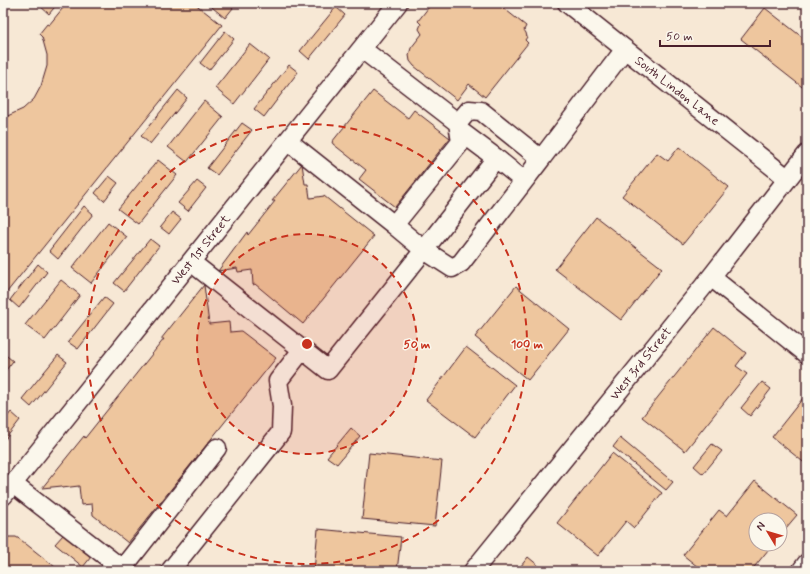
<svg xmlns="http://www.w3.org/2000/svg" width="810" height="574" font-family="Mynerve,sans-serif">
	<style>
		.built { fill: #f7e8d5; fill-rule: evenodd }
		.building { fill: #eec69e; stroke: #4a1f2b }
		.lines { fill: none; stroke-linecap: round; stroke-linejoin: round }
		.minor-casing { stroke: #4a1f2b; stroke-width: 21 }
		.minor { stroke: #fbf7ec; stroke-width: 18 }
		.ring { fill: none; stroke: #c8321e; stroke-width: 2; stroke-dasharray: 7 5 }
		.labels { text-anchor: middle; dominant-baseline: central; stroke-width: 3; stroke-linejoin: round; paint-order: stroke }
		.street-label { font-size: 13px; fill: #4a1f2b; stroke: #fbf7ec }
		.centre { fill: #c8321e; stroke: #fbf7ec; stroke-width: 2 }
		.ring-label { font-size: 12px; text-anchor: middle; font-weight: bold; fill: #c8321e; stroke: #fbf7ec; stroke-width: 3; stroke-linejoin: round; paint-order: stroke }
	</style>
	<rect width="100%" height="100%" fill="#fbf7ec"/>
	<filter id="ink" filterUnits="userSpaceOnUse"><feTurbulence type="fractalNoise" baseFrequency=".025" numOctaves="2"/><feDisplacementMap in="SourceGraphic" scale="8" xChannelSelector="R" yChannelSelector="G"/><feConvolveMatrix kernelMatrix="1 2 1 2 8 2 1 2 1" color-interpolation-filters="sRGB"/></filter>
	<g filter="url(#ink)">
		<path class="built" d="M3,3H807V571H3ZM756,520H780V544H756Z"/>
		<path class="building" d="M42,3H58L49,14L40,6Z
			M67,3H194L222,25L3,297V118L23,109L34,99L41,86L47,66V55L42,37L39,34L47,24L49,25Z
			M207,3H227L233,8L225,18Z
			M432,3H497L526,26L524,30L526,33L527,37L525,40L528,43L485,97L469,84L457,100L414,66L410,61L409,55L411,48L422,34L419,29L421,24L418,21Z
			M336,7L345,15L309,59L300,51Z
			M765,8L807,41V89L806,90L741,39Z
			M225,31L234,39L209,70L200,63Z
			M250,44L269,59L234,104L215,88Z
			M289,65L298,72L264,117L254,109Z
			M178,90L187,98L150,144L141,136Z
			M373,91L408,118L414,110L450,138L395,207L359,179L366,170L333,144L332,142Z
			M204,101L223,117L187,162L168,147Z
			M242,123L252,130L217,175L207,168Z
			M679,147L729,187L683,244L622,196L657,153L668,161Z
			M158,160L177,175L138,224L118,209Z
			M302,164L305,184H308L310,198L324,196L374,236L303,324L255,284L253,285L252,270L238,272L237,268L218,271L247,232L248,235L275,201H272Z
			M109,176L118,183L104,201L95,193Z
			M197,181L206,188L188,211L178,203Z
			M84,206L93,214L58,259L49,251Z
			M172,212L181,219L169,234L160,227Z
			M596,217L662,268L621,320L555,269Z
			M108,222L127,237L91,283L72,268Z
			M150,239L159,246L124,291L114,283Z
			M38,264L47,272L19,308L10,300Z
			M61,280L80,295L45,340L25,325Z
			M204,285L209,324L229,322L230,332L241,331L276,358L128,543L93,515L92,504L81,505L79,486L62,488V486L42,488L84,436L85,438L164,339H161Z
			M516,286L569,329L528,380L475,337Z
			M104,297L113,304L78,349L68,342Z
			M714,327L746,353L736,366L747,374L685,451L642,417Z
			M466,347L515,385L475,437L426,400Z
			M3,353L13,361L3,374Z
			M58,355L67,362L31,407L22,399Z
			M762,382L771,389L750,416L741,408Z
			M803,398L807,401V465L772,437Z
			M11,412L20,420L3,442V422Z
			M351,428L360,436L337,464L327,457Z
			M620,438L673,482L666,490L613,447Z
			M712,444L722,451L703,474L694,466Z
			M369,453L442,461L435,526L362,519Z
			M612,453L662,493L634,528L626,521L598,556L557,523Z
			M755,481L797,515L780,535V520H756V544H773L751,571H724L719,567L715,571H703L683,555L719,510L727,516Z
			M318,529L401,537L397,571H314Z
			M63,535L91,557L83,567L55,544Z
			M9,537H16L21,540L60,571H3V539Z
			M528,557L545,571H517Z"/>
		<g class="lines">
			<defs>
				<path id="minor" d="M567,3L787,178
					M458,123L469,110L481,111L541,159L625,49
					M460,131L496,158L424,250L452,268L461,263L541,159
					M288,141L394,225L461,142L458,123L362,49
					M496,158L524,181
					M191,262L328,370L424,250L394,225
					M711,277L807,354
					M13,484L125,571
					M3,496L398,3
					M122,569L217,448
					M170,571L281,432L282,406L278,381L302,350
					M473,571L711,277L807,154
					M801,571L807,563"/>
			</defs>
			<use href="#minor" class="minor-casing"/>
			<use href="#minor" class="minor"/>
		</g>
	</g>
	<circle cx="307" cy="344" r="110" fill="#c8321e" fill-opacity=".12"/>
	<g class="ring">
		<circle cx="307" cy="344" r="110"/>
		<circle cx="307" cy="344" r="220"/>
	</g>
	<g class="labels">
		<g class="street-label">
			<text transform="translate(677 91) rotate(38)">South Lindon Lane</text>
			<text transform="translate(201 250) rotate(-51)">West 1st Street</text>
			<text transform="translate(641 364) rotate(-51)">West 3rd Street</text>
		</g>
	</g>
	<circle cx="307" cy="344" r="6" class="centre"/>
	<g class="ring-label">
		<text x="417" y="348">50 m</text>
		<text x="527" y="348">100 m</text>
	</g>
	<rect width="810" height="574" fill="none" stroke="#fbf7ec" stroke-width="16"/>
	<rect x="8" y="8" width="794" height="558" fill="none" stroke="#4a1f2b" stroke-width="1.5" filter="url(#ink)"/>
	<g transform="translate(768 532) rotate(308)"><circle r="19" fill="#fbf7ec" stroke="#b4a19f"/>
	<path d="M0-3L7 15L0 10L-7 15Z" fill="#c8321e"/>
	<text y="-6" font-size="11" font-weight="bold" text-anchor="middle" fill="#4a1f2b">N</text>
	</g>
	<path d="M660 40v6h110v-6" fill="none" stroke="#4a1f2b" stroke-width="2"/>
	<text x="666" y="40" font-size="12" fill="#4a1f2b" stroke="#fbf7ec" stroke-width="3" paint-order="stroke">50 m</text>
</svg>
